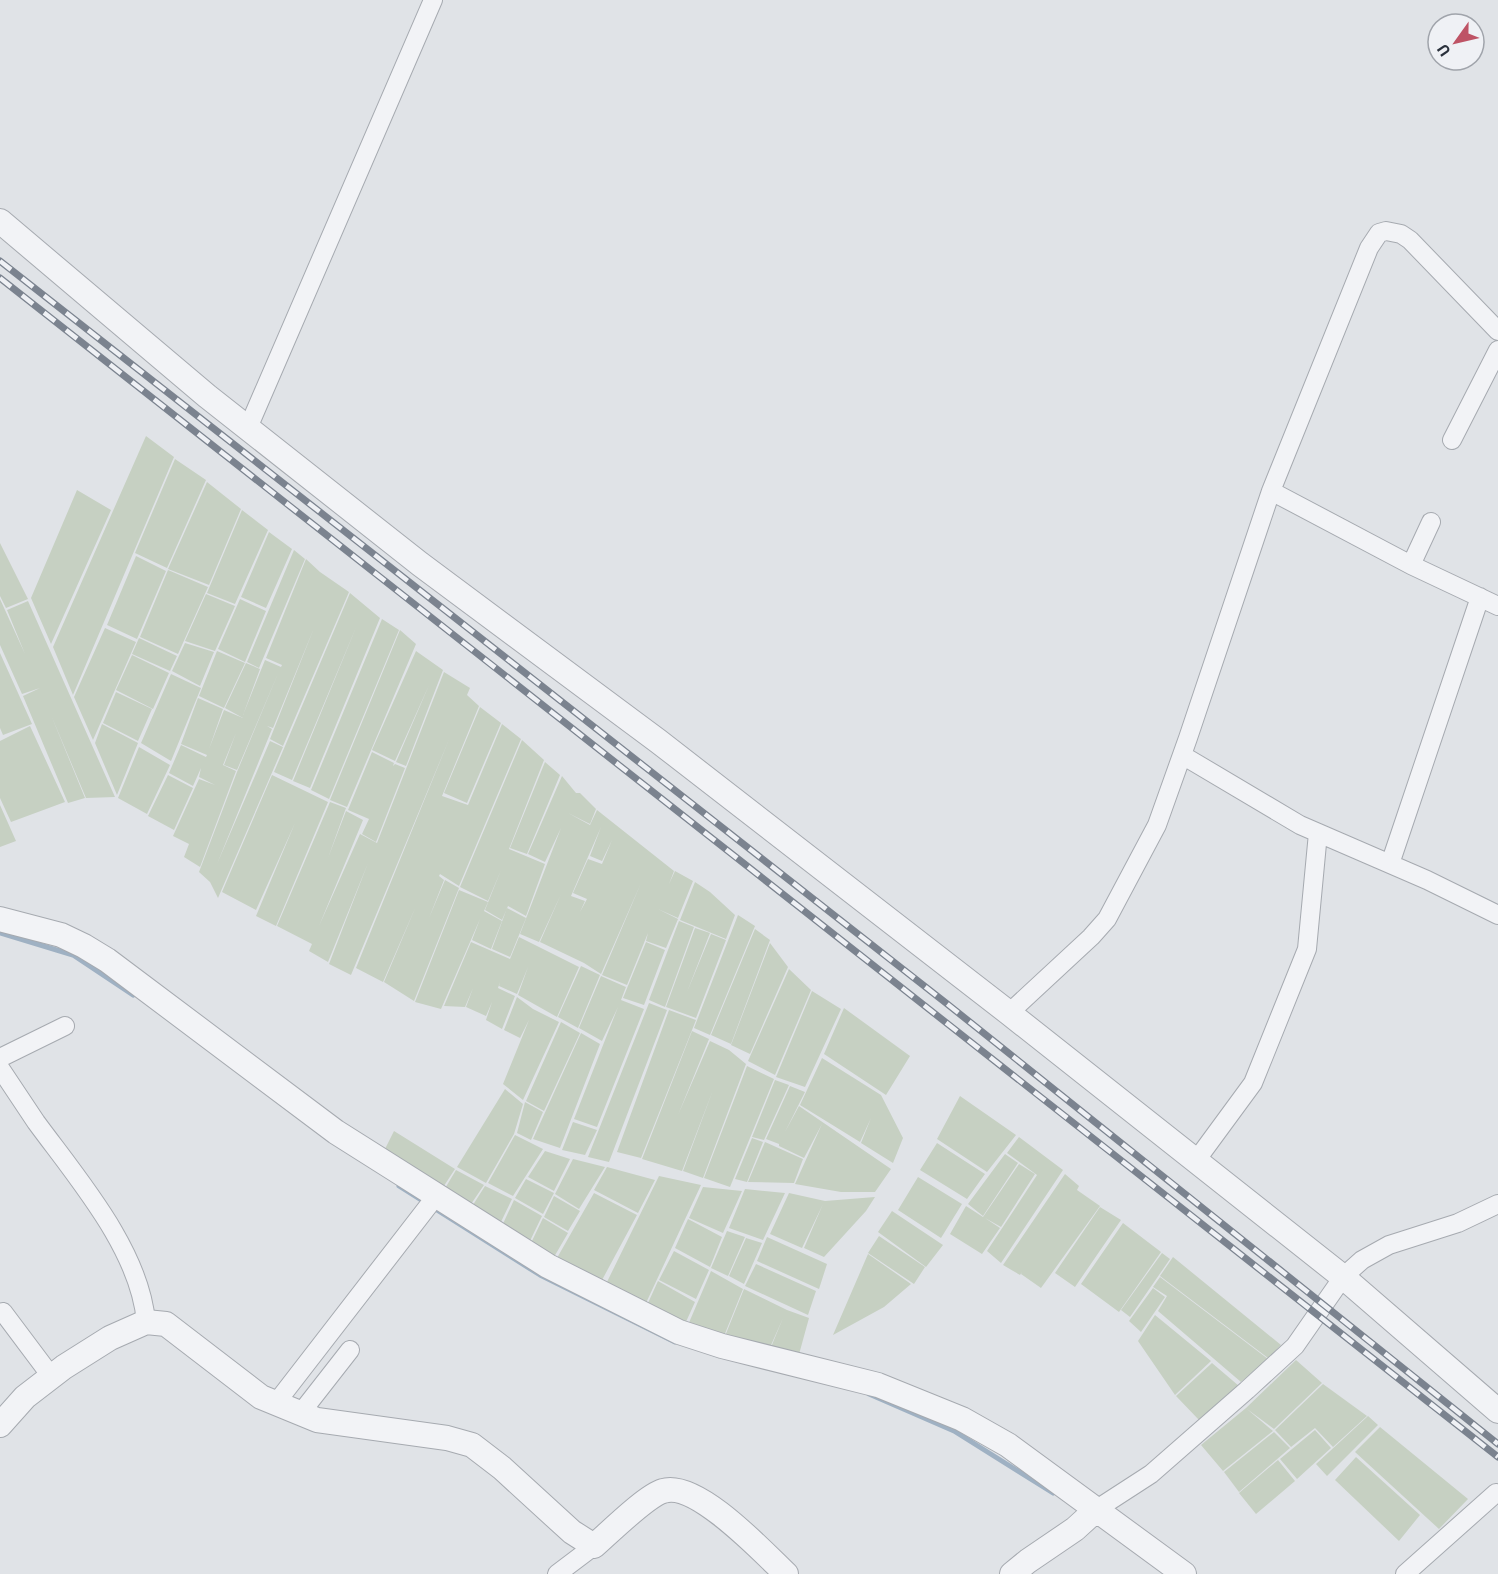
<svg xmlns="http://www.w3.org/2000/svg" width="1498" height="1574" font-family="Barlow,sans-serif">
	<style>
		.green { fill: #c6d0c2; fill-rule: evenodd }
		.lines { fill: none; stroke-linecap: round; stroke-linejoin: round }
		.stream { stroke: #9fb1c3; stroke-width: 5 }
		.minor-casing { stroke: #a6aab0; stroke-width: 20 }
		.tertiary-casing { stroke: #a6aab0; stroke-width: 26 }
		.minor { stroke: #f2f3f6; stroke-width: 18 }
		.tertiary { stroke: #f2f3f6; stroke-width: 24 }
		.rail-casing { stroke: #7b838f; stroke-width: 7 }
		.rail { stroke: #eff1f5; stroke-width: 4.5; stroke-dasharray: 14; stroke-linecap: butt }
	</style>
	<rect width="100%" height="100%" fill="#e0e3e7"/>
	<path class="green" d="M146,436L174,457L73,695L53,647Z
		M175,459L206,480L167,568L135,553Z
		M207,482L241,509L209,585L168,569Z
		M77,490L111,510L51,644L31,598Z
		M242,510L268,530L235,604L207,593Z
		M269,532L292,549L266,608L241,597Z
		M0,543L28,599L6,608L0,596Z
		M294,550L305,559L259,668L247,662Z
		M136,556L166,571L137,639L107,625Z
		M306,559L320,572L349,592L283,746L270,739L314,628L273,728L267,726L272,729L217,864L270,741L283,747L218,898L210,882L199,872L237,772L279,671L237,770L224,765L236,733L223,765L236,771L200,867L184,857L189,844L173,836L199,779L215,785L199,777L201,768L193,786L169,773L181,745L206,757L207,755L181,744L198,698L223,709L209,749L224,710L243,718L225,708L246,663L260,669L243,715L265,660L281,667L282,665L266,658Z
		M168,570L208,587L178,654L140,637Z
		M350,593L380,618L310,788L293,781L357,625L292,780L274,772Z
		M206,594L235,606L215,651L185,641Z
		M0,599L25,654L7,610L28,601L115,797L86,798L51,715L85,798L68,803L23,696L40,688L22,694L0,645Z
		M240,599L266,611L245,662L218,649Z
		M382,619L399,630L329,799L311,790Z
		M105,628L136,642L93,740L74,697Z
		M400,630L416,644L347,807L330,800Z
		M139,638L177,656L170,671L132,654Z
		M185,643L214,652L200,686L172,671Z
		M217,651L245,663L224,708L199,696Z
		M416,651L443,670L406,766L396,762L429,685L395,761L372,750Z
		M0,653L32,724L3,735L0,728Z
		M132,655L169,673L153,709L116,690Z
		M444,672L470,688L467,695L479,706L442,796L468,805L502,724L521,739L459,886L440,874L439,876L444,880L429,918L445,880L459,888L414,1001L384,982L416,906L383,982L356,968L450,737L351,975L329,964L368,863L328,962L309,951L312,944L277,926L330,802L346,808L328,858L346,811L363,820L319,926L360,834L377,843Z
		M171,674L201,688L171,761L141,743Z
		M116,692L152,709L138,741L103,723Z
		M480,707L501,723L467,803L444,793Z
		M102,724L138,743L117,795L95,743Z
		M30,726L65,802L11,822L0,798V741Z
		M522,740L544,760L509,849L545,864L526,916L508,906L502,920L485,910L501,870L488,901L460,887Z
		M139,747L170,765L147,814L118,798Z
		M372,752L394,763L393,766L395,764L405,768L376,842L362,834L369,819L348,810Z
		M545,762L560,775L527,854L510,848Z
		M168,775L193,788L174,830L148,816Z
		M272,775L328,802L276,926L256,916L295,823L256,910L222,892Z
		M562,776L576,793H580L596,809L590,824L568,813L590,825L597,810L674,871L669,884L675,871L693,881L678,918L658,909L678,919L666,948L646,941L648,933L627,985L602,975L641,883L601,974L584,963L540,942L561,894L539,942L520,934L561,828L545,862L528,854ZM601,827L590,856L602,861L612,840L602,864L588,859L573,893L587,899L580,912L585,901L571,896Z
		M0,805L16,841L0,847Z
		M695,882L710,892L735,915L726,939L680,920Z
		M459,890L488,902L484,911L502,921L491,949L472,940L480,919L441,1009L415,1002Z
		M507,908L526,918L510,957L492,949Z
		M738,915L755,926L710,1035L694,1028Z
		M679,921L694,927L665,1007L649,1000Z
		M695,928L710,933L687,992L711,934L726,940L696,1018L666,1007Z
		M755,929L770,940L731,1044L711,1035Z
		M519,937L579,967L557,1017L518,995L528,967L517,994L499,986L500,982L498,988L515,996L502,1029L486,1020L492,1002L486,1016L466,1007L473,988L465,1007L444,1006L471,942L510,959Z
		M646,942L665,950L644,1005L623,998Z
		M770,943L788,967L750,1054L731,1045Z
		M581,966L600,975L578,1028L558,1017Z
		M789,969L811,990L775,1075L748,1061Z
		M601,976L626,987L621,1000L644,1009L597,1127L574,1119L618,1007L602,1041L579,1028Z
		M812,991L841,1009L805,1087L776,1077Z
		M517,997L533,1009L559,1022L523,1100L503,1084L529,1020L520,1038L504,1030Z
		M649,1003L667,1010L609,1162L588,1157Z
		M844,1008L910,1056L886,1095L824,1054Z
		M669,1010L696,1020L641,1158L617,1152Z
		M561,1022L580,1033L544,1111L526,1101Z
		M692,1031L709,1039L678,1115L710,1041L729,1050L746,1064L703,1178L683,1171L713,1090L682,1171L642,1159Z
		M581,1033L600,1044L560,1148L533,1139Z
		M822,1058L881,1095L903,1138L893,1163L861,1143L871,1118L860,1142L800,1105Z
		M747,1066L774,1079L730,1187L704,1178Z
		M775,1080L789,1085L764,1140L752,1137Z
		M790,1086L805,1092L785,1132L799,1106L891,1169L875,1192H841L795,1184L822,1124L804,1158L779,1146V1144L766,1139Z
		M505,1089L523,1104L514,1134L486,1183L457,1167Z
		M960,1096L1016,1135L987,1172L937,1139Z
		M525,1102L543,1112L531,1140L517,1133Z
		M573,1122L597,1130L585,1155L562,1150Z
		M394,1131L455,1169L440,1192L382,1155Z
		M515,1135L543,1149L513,1196L488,1183Z
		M1019,1137L1063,1170L1001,1263L987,1251L1037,1175L1007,1153Z
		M752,1138L763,1142L747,1182L735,1179Z
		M765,1142L803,1159L794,1183L748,1182Z
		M937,1143L985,1174L967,1199L920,1170Z
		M545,1151L570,1159L554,1191L528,1177Z
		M1005,1154L1018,1163L983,1216L968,1204Z
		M573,1159L605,1167L579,1209L555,1194Z
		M1019,1164L1035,1174L1001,1227L985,1218L1000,1228L982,1254L950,1234L966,1206L983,1217Z
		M607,1167L655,1180L638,1213L594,1190Z
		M456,1170L484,1185L469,1207L444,1190Z
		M1065,1174L1079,1186L1077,1190L1100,1206L1041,1288L1021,1274L1022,1272L1020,1275L1003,1265Z
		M659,1176L701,1185L646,1303L606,1284Z
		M918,1177L962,1204L941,1238L898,1210Z
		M526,1179L554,1193L543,1214L515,1198Z
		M485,1186L512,1199L499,1226L471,1208Z
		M703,1187L742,1191L723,1233L689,1218Z
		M745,1189L785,1193L763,1240L729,1228Z
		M594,1193L637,1215L601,1282L557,1258Z
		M789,1193L825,1201L875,1197L866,1211L824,1257L804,1248L823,1204L802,1248L770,1234Z
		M554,1196L580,1211L568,1231L544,1217Z
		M514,1200L542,1216L529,1243L501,1228Z
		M1100,1207L1121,1220L1075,1287L1055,1273Z
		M892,1211L943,1245L926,1267L878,1232Z
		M543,1218L568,1233L554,1257L531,1243Z
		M688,1219L722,1237L710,1267L675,1248Z
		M1123,1223L1161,1252L1119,1312L1081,1284Z
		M727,1231L745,1237L728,1276L711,1268Z
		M879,1236L925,1267L914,1284L868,1253Z
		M767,1237L827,1264L819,1289L757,1261Z
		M746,1238L762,1243L744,1284L729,1276Z
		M674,1251L709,1270L696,1299L659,1280Z
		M1162,1253L1170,1259L1130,1317L1121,1310Z
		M868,1254L911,1284L884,1307L833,1335Z
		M1173,1257L1281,1345L1268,1358L1160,1276Z
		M756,1264L816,1291L808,1315L745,1286Z
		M711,1271L743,1289L722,1341L688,1325Z
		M1160,1277L1268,1359L1241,1382L1158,1311L1167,1296L1153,1287Z
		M658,1281L695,1302L685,1324L648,1303Z
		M1153,1288L1165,1297L1141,1332L1129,1321Z
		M744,1289L787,1310L809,1318L798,1358L769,1352L783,1318L768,1352L723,1341Z
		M1155,1315L1211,1361L1175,1395L1138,1341Z
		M1296,1360L1322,1383L1274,1429L1247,1409L1273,1431L1223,1471L1201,1445L1246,1408Z
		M1212,1363L1239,1386L1199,1420L1176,1396Z
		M1323,1384L1367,1416L1333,1447L1315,1428L1291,1447L1275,1430Z
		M1368,1416L1378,1425L1327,1476L1316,1464Z
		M1380,1427L1468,1499L1439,1529L1355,1452Z
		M1315,1430L1331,1448L1297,1479L1280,1459Z
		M1274,1432L1290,1448L1239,1492L1224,1472Z
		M1356,1457L1420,1515L1399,1541L1335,1480Z
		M1278,1460L1295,1481L1256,1514L1239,1493Z"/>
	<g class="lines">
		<path class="stream" d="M0,933L73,955L133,995
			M399,1186L540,1275L675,1342
			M869,1394L954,1431L1053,1493"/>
		<defs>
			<path id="minor" d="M248,428L433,0
				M1452,440L1498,350
				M1271,491L1411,565L1498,606
				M1411,565L1431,522
				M1182,755L1300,825L1427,880L1498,915
				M1390,864L1480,597
				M1009,1013L1091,937L1107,919L1157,825L1188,738L1271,491L1369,248L1379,233L1386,231L1401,234L1410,240L1498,331
				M0,1058L65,1026
				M0,1068C12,1086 24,1104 36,1122C77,1178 140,1250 146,1322
				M1195,1162L1253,1083L1307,949L1318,833
				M3,1312L51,1376
				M276,1403L436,1196
				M300,1414L350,1350
				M1097,1509L1151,1474L1247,1390L1295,1346L1343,1277L1362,1260L1389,1245L1458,1223L1498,1204
				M557,1574L594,1546
				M1405,1574L1496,1493"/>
			<path id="tertiary" d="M0,221L207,396L420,564L658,741L1009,1013L1343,1277L1498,1411
				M0,919L61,935L84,946L107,960L336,1132L548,1266L679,1332L722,1346L878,1385L962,1419L1008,1445L1184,1574
				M0,1425L25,1397L64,1367L110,1338L146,1322L166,1324L261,1397L317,1420L447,1438L472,1445L502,1468L572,1532L594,1546C609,1533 646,1496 663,1491C696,1480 762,1551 786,1574
				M1012,1574L1028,1561L1075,1529L1097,1509"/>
		</defs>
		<use href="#minor" class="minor-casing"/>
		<use href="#tertiary" class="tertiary-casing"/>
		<use href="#minor" class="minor"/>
		<use href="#tertiary" class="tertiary"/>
		<defs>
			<path id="rail" d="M0,261L946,1003L1498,1444
				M0,278L1498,1457"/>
		</defs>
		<use href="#rail" class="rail-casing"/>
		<use href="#rail" class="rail"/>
	</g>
	<g transform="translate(1456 42) rotate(236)"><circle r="28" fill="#eff1f5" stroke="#a0a4ab" stroke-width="1.5"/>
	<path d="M0-4.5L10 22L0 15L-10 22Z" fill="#be5365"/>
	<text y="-9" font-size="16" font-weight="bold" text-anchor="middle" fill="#2a313c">U</text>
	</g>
</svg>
